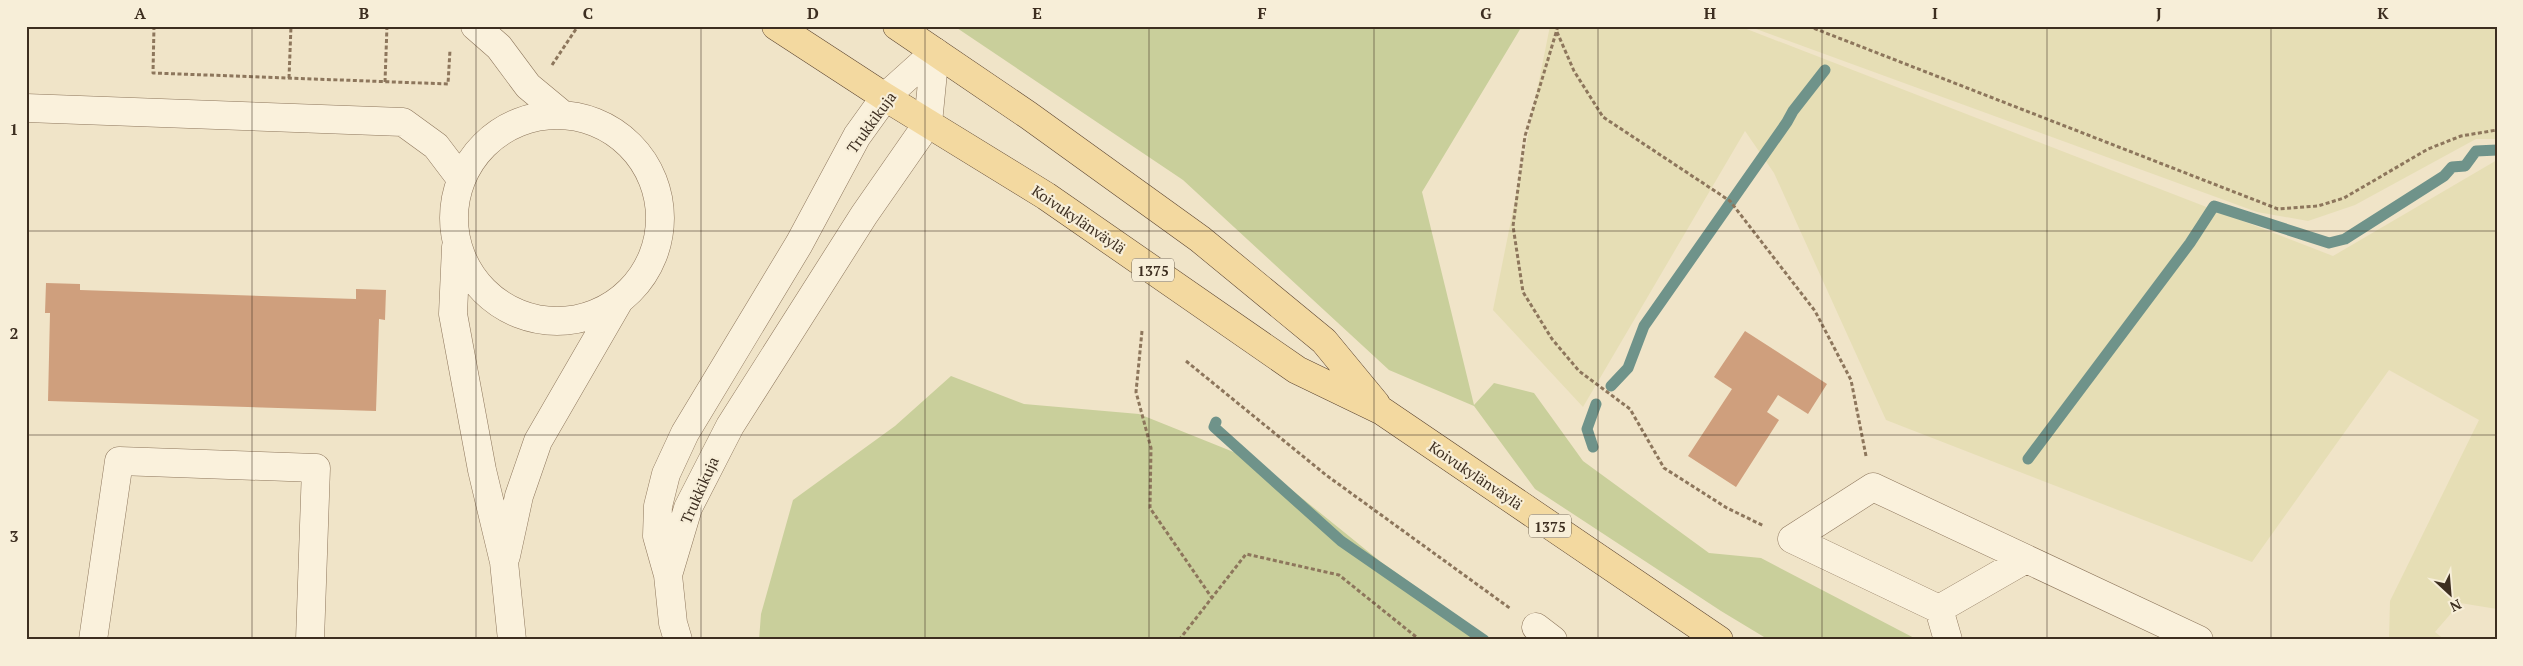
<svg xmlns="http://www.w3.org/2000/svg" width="2523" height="666" font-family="'PT Serif',serif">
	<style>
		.farmland { fill: #e6deb5 }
		.green { fill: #c9cf9b }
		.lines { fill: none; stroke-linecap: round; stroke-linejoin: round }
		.stream { stroke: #6f938a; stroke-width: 11 }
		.building { fill: #cf9f7d }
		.minor-casing { stroke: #8d765c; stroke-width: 29 }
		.major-casing { stroke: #5b4430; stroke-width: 29 }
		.path { stroke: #8d765c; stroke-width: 3; stroke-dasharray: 4 2.5; stroke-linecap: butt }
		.minor { stroke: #faf1dc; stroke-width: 28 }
		.major { stroke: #f3d9a0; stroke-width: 28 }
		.grid { fill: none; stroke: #3d2e20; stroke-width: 1; stroke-opacity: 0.55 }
		.labels { text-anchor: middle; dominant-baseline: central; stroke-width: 4.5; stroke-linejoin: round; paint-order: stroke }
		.shield { fill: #f7eed8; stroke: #756857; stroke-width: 1 }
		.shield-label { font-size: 14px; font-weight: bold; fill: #3d2e20 }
		.street-label { font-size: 15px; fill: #3d2e20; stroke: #f7eed8 }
		.neatline { fill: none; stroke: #3d2e20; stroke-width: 2 }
		.grid-label { font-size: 16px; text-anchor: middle; font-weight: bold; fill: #3d2e20 }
	</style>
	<rect width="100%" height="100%" fill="#f0e4c8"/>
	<path class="farmland" d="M1550,26H1739L2333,256L2497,160V609L2460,603L2435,632L2445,640H2389L2390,601L2479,420L2389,370L2252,562L1886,420L1774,173L1745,131L1583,407L1493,310Z
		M1748,26H2497V139H2476L2355,205L2308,221L2257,212Z"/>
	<path class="green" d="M954,26H1522L1422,192L1474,405L1494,383L1534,393L1583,461L1709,553L1761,558L1918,640H1769L1721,611L1535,489L1474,406L1389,370L1183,180Z
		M951,376L1024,404L1139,414L1256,461L1381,562L1492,640H759L761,614L793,500L895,426Z"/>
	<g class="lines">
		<path class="stream" d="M1611,386L1628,368L1644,326L1787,122L1793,111L1825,70
			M1216,422L1214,427L1341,541L1484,640
			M1593,447L1587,429L1596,404
			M2028,459L2190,243L2214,206L2329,243L2345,239L2444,176L2452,167L2465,166L2476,151L2497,150"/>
	</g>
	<path class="building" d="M46,283L80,284V290L356,299V289L386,290L385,320L379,319L376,411L48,401L50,313H45Z
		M1745,331L1827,384L1808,414L1778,395L1767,412L1779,420L1736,487L1688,456L1732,389L1714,377Z"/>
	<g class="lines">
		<defs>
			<path id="minor" d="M475,26L499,47L528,86L563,115
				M26,108L403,122L436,146L461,179
				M454 218a103 103 0 1 1 206 0a103 103 0 1 1-206 0Z
				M456,247L453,314L482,470L504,562L512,640
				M1792,539L1873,487L2199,640
				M1792,539L1939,609L1948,640
				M506,556L519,496L538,441L619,301
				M668,575L688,508L730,426L864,215L928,123L935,52
				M1939,609L2026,559
				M1536,627L1553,640
				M93,640L119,461L316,468L310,640
				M678,640L673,623L668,575L657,536L658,506L666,474L685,433L799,244L857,136L885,97L935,52"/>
			<path id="major" d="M776,26L885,97L1046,196L1297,370L1382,411L1719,640
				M897,26L1028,115L1200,239L1324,341L1376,404"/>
		</defs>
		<use href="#minor" class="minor-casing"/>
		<use href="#major" class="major-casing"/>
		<path class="path" d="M154,26L153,73L448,84L450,50
			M1558,26L1525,136L1513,226L1523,292L1552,339L1579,371L1630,409L1664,468L1727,508L1764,526
			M1808,26L2278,209L2318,206L2344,198L2428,149L2461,136L2497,130
			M1557,32L1574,71L1603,117L1730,201L1815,311L1851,380L1866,456
			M552,65L578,26
			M289,78L291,26
			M385,82L387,26
			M1142,331L1136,392L1151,448L1150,508L1212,598
			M1186,361L1326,475L1511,609
			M1179,640L1246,554L1339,575L1420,640"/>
		<use href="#minor" class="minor"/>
		<use href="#major" class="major"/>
	</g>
	<path class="grid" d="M252,26V640M476,26V640M701,26V640M925,26V640M1149,26V640M1374,26V640M1598,26V640M1822,26V640M2047,26V640M2271,26V640M26,231H2497M26,435H2497"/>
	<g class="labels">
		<g class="shield">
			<rect x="1132" y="258.5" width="42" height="23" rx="4"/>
			<rect x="1529" y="514.5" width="42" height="23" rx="4"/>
		</g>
		<g class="shield-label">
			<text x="1153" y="270">1375</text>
			<text x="1550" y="526">1375</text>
		</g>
		<g class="street-label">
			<text transform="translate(871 122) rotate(-54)">Trukkikuja</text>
			<text transform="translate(1079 219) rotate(34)">Koivukylänväylä</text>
			<text transform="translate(1476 475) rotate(34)">Koivukylänväylä</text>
			<text transform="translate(699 490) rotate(-66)">Trukkikuja</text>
		</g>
	</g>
	<rect width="2523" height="666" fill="none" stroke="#f7eed8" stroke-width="55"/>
	<g transform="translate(2450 594) rotate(154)" stroke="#f7eed8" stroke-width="4" paint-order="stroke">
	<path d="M0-4L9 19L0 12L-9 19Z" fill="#3d2e20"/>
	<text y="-8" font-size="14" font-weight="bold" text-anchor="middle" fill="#3d2e20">N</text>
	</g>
	<rect x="28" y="28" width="2468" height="610" class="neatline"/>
	<g class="grid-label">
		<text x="140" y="19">A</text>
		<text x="364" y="19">B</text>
		<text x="588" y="19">C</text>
		<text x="813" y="19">D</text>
		<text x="1037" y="19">E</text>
		<text x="1262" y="19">F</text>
		<text x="1486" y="19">G</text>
		<text x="1710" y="19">H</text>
		<text x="1935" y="19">I</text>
		<text x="2159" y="19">J</text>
		<text x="2383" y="19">K</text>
		<text x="14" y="135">1</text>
		<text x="14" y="339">2</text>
		<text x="14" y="542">3</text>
	</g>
</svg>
